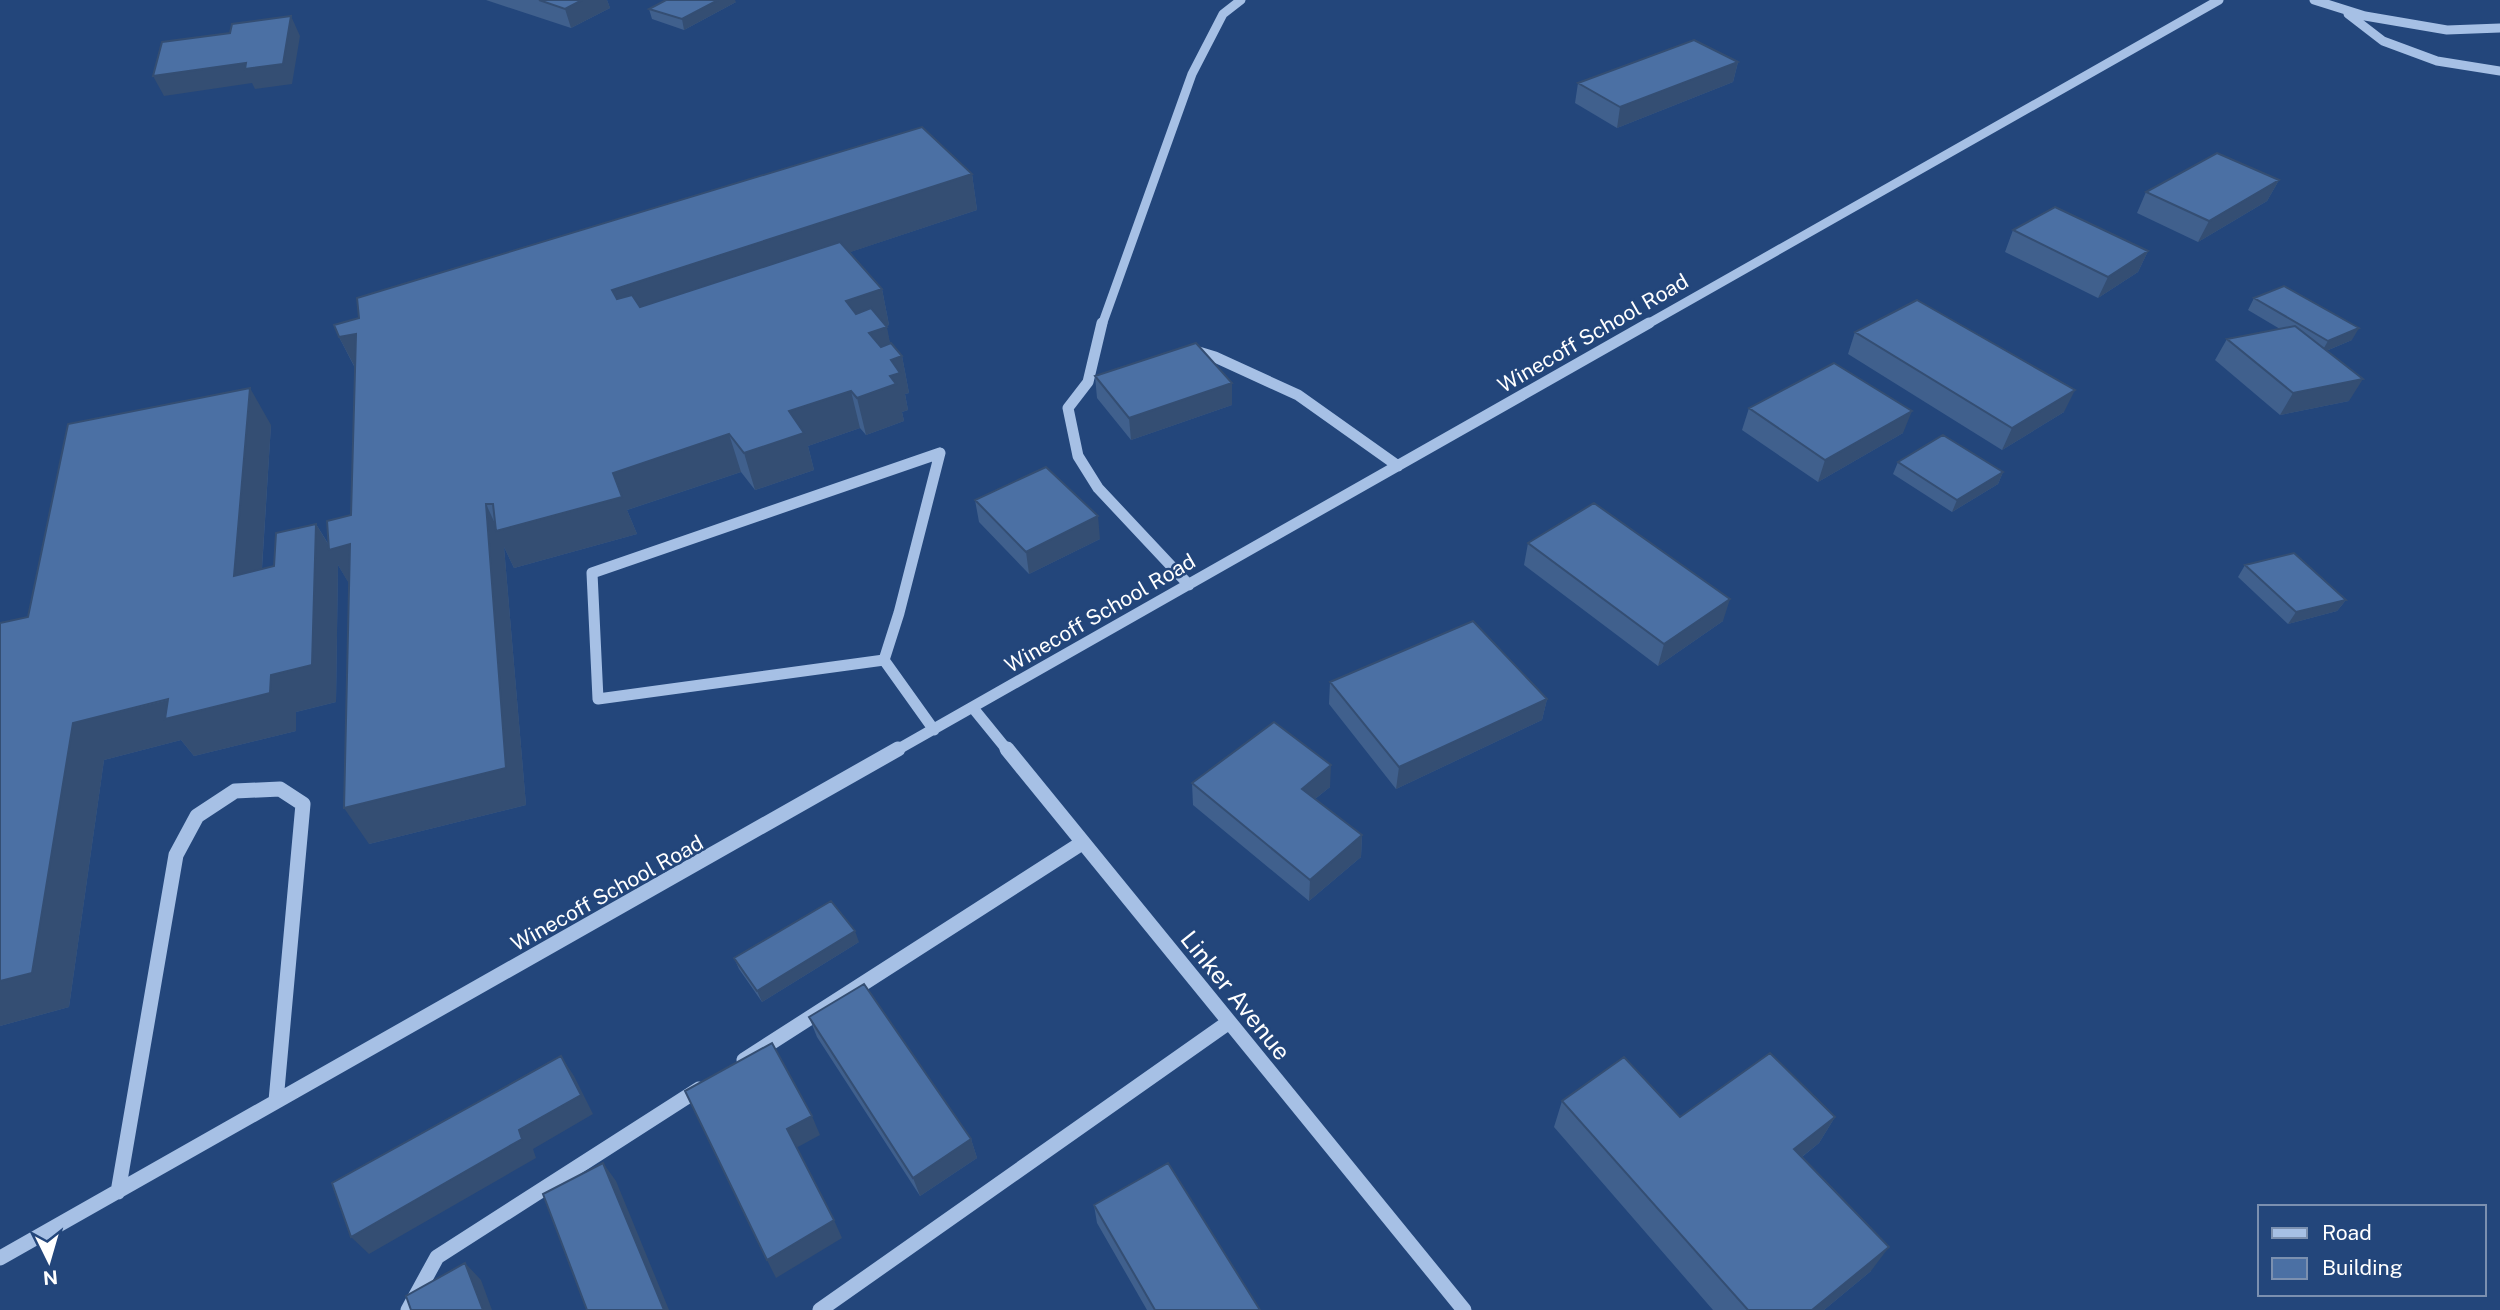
<svg xmlns="http://www.w3.org/2000/svg" width="2500" height="1310" font-family="'Public Sans',sans-serif">
	<style>
		.lines { fill: none; stroke-linecap: round; stroke-linejoin: round }
		.minor-far2 { stroke: #a6c0e5; stroke-width: 9 }
		.minor-far1 { stroke: #a6c0e5; stroke-width: 11 }
		.minor { stroke: #a6c0e5; stroke-width: 15 }
		.wall { fill: #40608d }
		.shaded-wall { fill: #344e73 }
		.building { fill: #4b70a4; stroke: #344e73; stroke-width: 2 }
		.labels { text-anchor: middle; dominant-baseline: central; stroke-width: 5; stroke-linejoin: round; paint-order: stroke }
		.street-label { font-size: 21px; fill: #fff; stroke: #23467b }
		.near-street-label { font-size: 24px; fill: #fff; stroke: #23467b }
	</style>
	<rect width="100%" height="100%" fill="#23467b"/>
	<g class="lines">
		<path class="minor-far2" d="M2314,0L2365,16L2447,30L2500,28
			M2348,14L2383,41L2437,61L2500,71
			M1102,325L1192,74L1223,14L1241,0
			M1646,325L2219,0"/>
		<path class="minor-far1" d="M1102,323L1088,382L1068,408L1078,456L1098,488L1189,585
			M1192,350L1215,357L1298,395L1398,466
			M884,660L598,699L592,573L940,453
			M884,660L899,613L940,453
			M884,660L934,730
			M973,708L1008,751
			M895,751L1649,323"/>
		<path class="minor" d="M1007,749L1464,1310
			M744,1060L1082,843
			M118,1192L176,855L197,816L235,791L280,789L303,804L276,1101
			M0,1258L898,749
			M408,1310L437,1257L699,1089
			M820,1310L1229,1022"/>
	</g>
	<path class="wall" d="M486,0H607L610,8L571,28Z
		M736,2L684,30L652,19L649,9Z
		M1738,62L1733,82L1617,128L1575,103L1578,83Z
		M972,174L977,210L850,252L882,289L889,325L886,326L890,344L902,356L909,393L905,394L908,410L902,412L904,421L866,435L860,428L808,446L814,470L755,490L741,472L627,510L637,534L514,568L504,547L526,805L369,844L349,583L338,565L336,702L296,712V731L194,756L181,740L104,760L69,1007L0,1026V623L28,617L271,425L262,569L274,566L316,524L329,545L351,515L355,368L339,337Z
		M2279,180L2267,201L2198,242L2137,213L2146,192Z
		M2013,230L2148,251L2138,272L2098,298L2005,252Z
		M2254,298L2352,340L2326,351L2349,401L2280,415L2215,360L2227,339L2280,329L2248,310Z
		M1855,332L2064,412L2002,450L1848,354Z
		M1095,376L1232,383V405L1131,440L1097,398Z
		M1749,408L1903,433L1818,482L1742,430Z
		M1898,462L2003,472L1998,484L1952,512L1893,474Z
		M975,500L1100,539L1029,574L979,522Z
		M1528,543L1723,621L1658,666L1524,565Z
		M2245,565L2346,600L2337,611L2288,624L2238,577Z
		M1330,682L1547,699L1542,720L1396,789L1329,704Z
		M1192,783L1330,787L1315,799L1362,835L1361,857L1309,901L1193,805Z
		M859,942L762,1002L739,969L734,958Z
		M809,1017L971,1139L977,1158L920,1196L817,1037Z
		M1562,1101L1680,1117H1835L1819,1143L1802,1157L1871,1271L1824,1310H1713L1554,1127Z
		M1094,1205L1260,1310H1147L1097,1223Z"/>
	<path class="shaded-wall" d="M582,0H607L610,8L571,28L565,9Z
		M718,0H735L736,2L684,30L682,19Z
		M291,16L300,36L292,84L255,89L252,83L164,96L153,76Z
		M1738,62L1733,82L1617,128L1620,107Z
		M972,174L977,210L625,327L612,290Z
		M2279,180L2267,201L2198,242L2209,221Z
		M2148,251L2138,272L2098,298L2108,277Z
		M882,289L889,325L855,338L846,301Z
		M887,327L893,359L902,356L909,393L905,394L908,410L902,412L904,421L866,435L857,398L869,333Z
		M2359,328L2352,340L2321,353L2328,341Z
		M356,334L358,373L339,337Z
		M2363,379L2349,401L2280,415L2293,393Z
		M1232,383V405L1131,440L1129,418Z
		M250,388L271,425L259,613L234,576Z
		M2075,390L2064,412L2002,450L2012,428Z
		M851,391L860,428L808,446L814,470L755,490L744,453L789,411Z
		M1912,411L1903,433L1818,482L1825,460Z
		M729,434L741,472L627,510L637,534L514,568L504,547L526,805L369,844L344,808L486,504L498,530L613,473Z
		M2003,472L1998,484L1952,512L1957,500Z
		M1098,516L1100,539L1029,574L1026,552Z
		M316,524L331,549L350,544L351,587L338,565L336,702L296,712V731L194,756L181,740L104,760L69,1007L0,1026V981L73,723L271,675Z
		M1730,599L1723,621L1658,666L1664,644Z
		M2346,600L2337,611L2288,624L2296,612Z
		M1547,699L1542,720L1396,789L1399,767Z
		M1331,765L1330,787L1301,810L1302,789Z
		M1362,835L1361,857L1309,901L1310,880Z
		M855,931L859,942L762,1002L757,991Z
		M561,1056L574,1076L593,1114L533,1149L536,1158L369,1254L351,1237Z
		M812,1116L820,1135L796,1148L787,1129Z
		M1835,1117L1819,1143L1779,1175L1794,1149Z
		M971,1139L977,1158L920,1196L913,1178Z
		M603,1163L616,1181L669,1310H664Z
		M834,1220L842,1238L776,1278L767,1260Z
		M1889,1247L1871,1271L1824,1310H1812Z
		M465,1263L481,1280L492,1310H483Z"/>
	<path class="building" d="M539,0H582L565,9Z
		M666,0H718L682,19L649,9Z
		M291,16L283,64L245,69L246,63L153,76L162,42L230,33L232,24Z
		M1694,40L1738,62L1620,107L1578,83Z
		M922,127L972,174L612,290L617,299L632,295L640,307L840,242L882,289L846,301L856,314L871,308L887,327L869,333L881,347L891,343L902,356L891,360L900,373L890,376L896,384L857,398L851,391L789,411L804,433L744,453L729,434L613,473L622,497L496,531L493,504H486L506,768L344,808L350,544L329,550L327,521L351,515L356,334L339,337L334,325L359,318L357,298Z
		M2217,153L2279,180L2209,221L2146,192Z
		M2055,207L2148,251L2108,277L2013,230Z
		M2284,286L2359,328L2328,341L2254,298Z
		M1917,300L2075,390L2012,428L1855,332Z
		M2295,326L2363,379L2293,393L2227,339Z
		M1196,343L1232,383L1129,418L1095,376Z
		M1834,363L1912,411L1825,460L1749,408Z
		M250,388L234,576L274,566L276,533L316,524L312,665L271,675L270,693L165,719L168,699L73,723L32,973L0,981V623L28,617L68,424Z
		M1943,435L2003,472L1957,500L1898,462Z
		M1046,467L1098,516L1026,552L975,500Z
		M1594,503L1730,599L1664,644L1528,543Z
		M2294,553L2346,600L2296,612L2245,565Z
		M1473,621L1547,699L1399,767L1330,682Z
		M1274,722L1331,765L1302,789L1362,835L1310,880L1192,783Z
		M831,901L855,931L757,991L734,958Z
		M864,984L971,1139L913,1178L809,1017Z
		M772,1043L812,1116L787,1129L834,1220L767,1260L685,1091Z
		M1770,1053L1835,1117L1794,1149L1889,1247L1812,1310H1748L1562,1101L1624,1057L1680,1117Z
		M561,1056L581,1095L519,1130L522,1139L351,1237L332,1183Z
		M603,1163L664,1310H587L543,1194Z
		M1168,1163L1260,1310H1155L1094,1205Z
		M465,1263L483,1310H411L406,1296Z"/>
	<g class="labels">
		<g class="street-label">
			<text transform="translate(1593 333) rotate(-30)">Winecoff School Road</text>
			<text transform="translate(1100 613) rotate(-30)">Winecoff School Road</text>
			<text transform="translate(607 893) rotate(-29)">Winecoff School Road</text>
		</g>
		<g class="near-street-label">
			<text transform="translate(1236 995) rotate(51)">Linker Avenue</text>
		</g>
	</g>
	<rect x="2258" y="1205" width="228" height="91" fill="#23467b" stroke="#7b90b0" stroke-width="2"/>
	<rect x="2272" y="1228" width="35" height="10" fill="#a6c0e5" stroke="#7b90b0" stroke-width="2"/>
	<text x="2322" y="1240" font-size="21" fill="#ffffff">Road</text>
	<rect x="2272" y="1258" width="35" height="21" fill="#4b70a4" stroke="#7b90b0" stroke-width="2"/>
	<text x="2322" y="1275" font-size="21" fill="#ffffff">Building</text>
	<g transform="translate(49 1261) rotate(175)" stroke="#23467b" stroke-width="5" paint-order="stroke">
	<path d="M0-5L12 26L0 18L-12 26Z" fill="#ffffff"/>
	<text y="-10" font-size="19" font-weight="bold" text-anchor="middle" fill="#ffffff">N</text>
	</g>
</svg>
